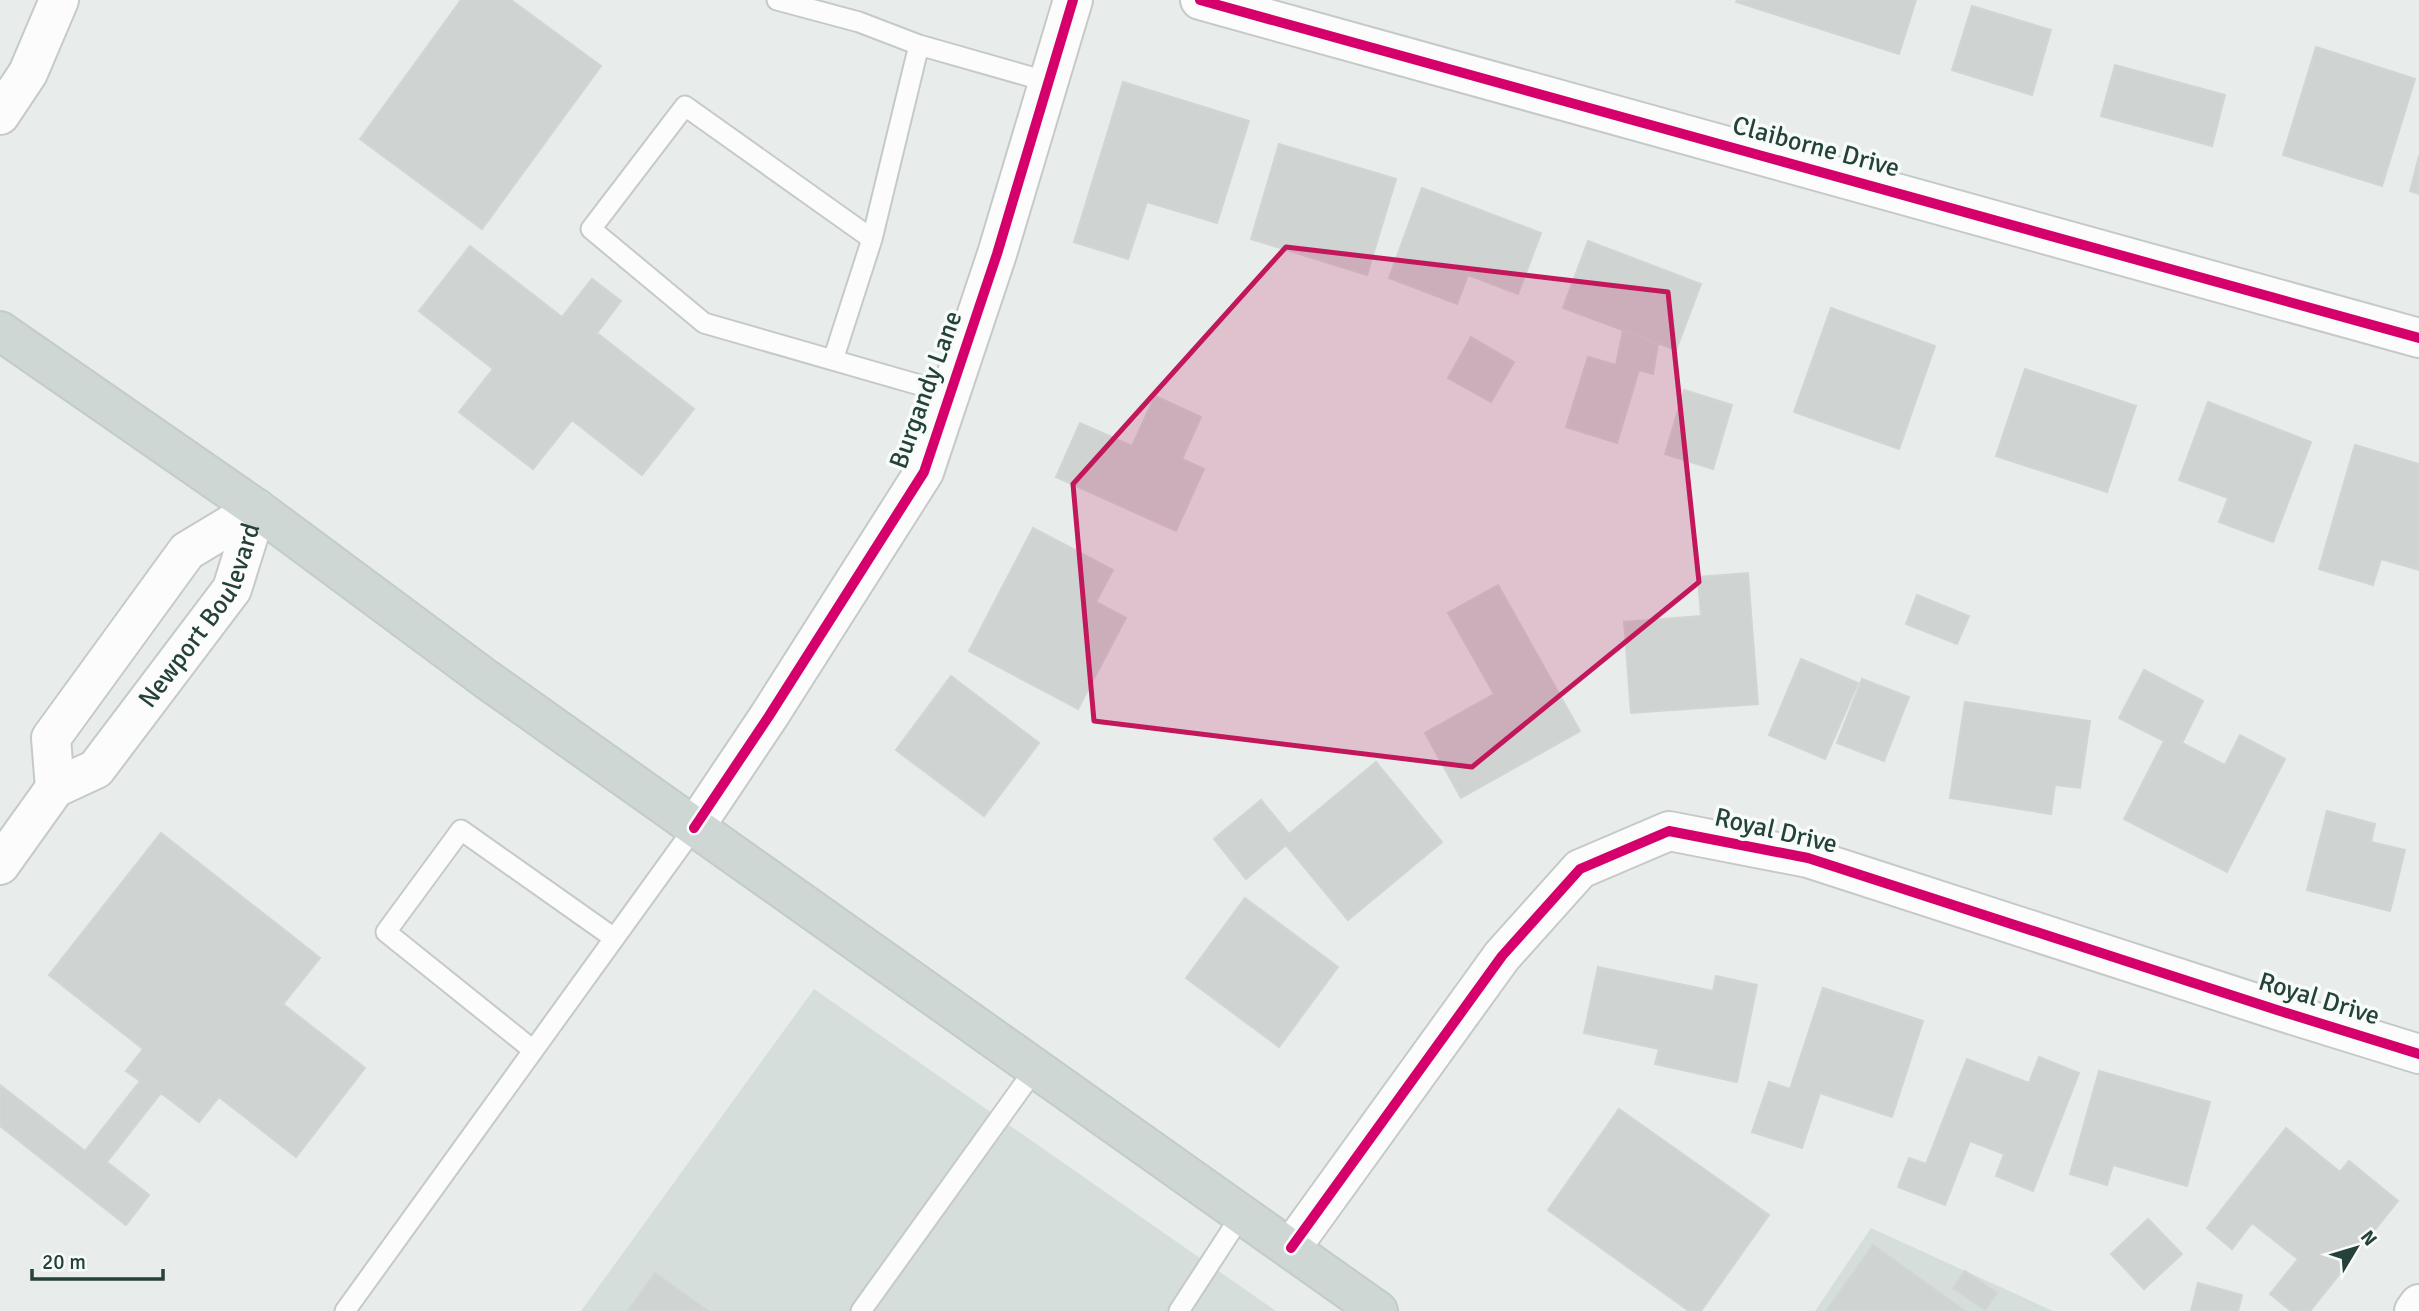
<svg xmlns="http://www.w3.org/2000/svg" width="2419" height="1311" font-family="Signika,sans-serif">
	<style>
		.built { fill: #d6dedb }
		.building { fill: #cfd4d2; stroke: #d1d6d4; stroke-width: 2 }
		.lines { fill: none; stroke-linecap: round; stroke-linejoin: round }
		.lane-casing { stroke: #c5cac8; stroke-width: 23 }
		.street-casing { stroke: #c5cac8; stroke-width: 42 }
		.primary-casing { stroke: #c3ccc9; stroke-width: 42 }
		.lane { stroke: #fcfcfc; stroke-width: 19 }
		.street { stroke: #fcfcfc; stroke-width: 38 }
		.primary { stroke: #cfd7d5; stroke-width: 38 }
		.cycleway-casing { stroke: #f7fbf9; stroke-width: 15 }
		.cycleway { stroke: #d6006c; stroke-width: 10 }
		.marked { fill: #c2185b; fill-opacity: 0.2; stroke: #c2185b; stroke-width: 5; stroke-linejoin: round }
		.labels { text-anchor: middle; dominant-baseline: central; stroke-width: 7; stroke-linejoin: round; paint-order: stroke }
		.street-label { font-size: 26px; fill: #24423a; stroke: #f7fbf9 }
	</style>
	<rect width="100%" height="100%" fill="#e8edeb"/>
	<path class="built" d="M814,989L1276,1311H581Z
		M1871,1228L2053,1311H1815Z"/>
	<path class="building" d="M461,0H511L601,66L482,229L360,139Z
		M1737,0H1916L1899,54L1736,2Z
		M1972,6L2051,30L2032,95L1952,70Z
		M2316,47L2415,79L2382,186L2283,155Z
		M2115,65L2225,95L2212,146L2101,116Z
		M1123,82L1249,121L1217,223L1147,202L1128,259L1074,242Z
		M1279,144L1396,179L1367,275L1251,239Z
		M2419,156V194L2410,191Z
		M1422,188L1541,233L1518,294L1468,275L1457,304L1389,278Z
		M1588,241L1701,284L1676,350L1563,308Z
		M470,246L562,317L592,279L621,301L597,333L694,409L642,475L572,420L533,469L459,412L493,369L419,311Z
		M1831,308L1935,346L1899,449L1794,412Z
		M1623,330L1658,344L1653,374L1639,370L1617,443L1566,427L1588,357L1616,365Z
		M1471,337L1514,362L1491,402L1448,378Z
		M2025,369L2136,406L2107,492L1996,456Z
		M1684,390L1732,405L1713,469L1665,454Z
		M1155,396L1201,417L1182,459L1204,469L1176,531L1056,477L1080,423L1132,446Z
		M2208,402L2311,442L2273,542L2219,522L2228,498L2179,480Z
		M2355,445L2419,464V570L2381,559L2373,585L2319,569Z
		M1033,528L1113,570L1096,602L1126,618L1078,709L969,651Z
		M1748,573L1758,704L1631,713L1624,622L1701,616L1698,577Z
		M1498,585L1580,731L1461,798L1425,733L1494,694L1448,613Z
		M1917,595L1969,616L1957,644L1906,624Z
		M1801,659L1858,683L1825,759L1769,735Z
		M2144,670L2203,701L2182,743L2225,765L2240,735L2285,759L2227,872L2124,819L2164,741L2119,718Z
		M951,676L1039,743L984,816L896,750Z
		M1862,679L1909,697L1884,761L1837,743Z
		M1965,702L2090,721L2080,788L2055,785L2051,814L1950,798Z
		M1376,762L1442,842L1348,920L1286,845L1246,879L1214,839L1261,800L1289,834Z
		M2327,811L2375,824L2371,842L2405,850L2390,911L2307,890Z
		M161,833L320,958L283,1004L365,1068L296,1157L219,1097L199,1122L161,1093L107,1162L149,1195L126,1225L0,1126V1085L85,1151L140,1081L126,1071L143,1049L49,975Z
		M1245,898L1338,967L1279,1047L1186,978Z
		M1598,967L1713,991L1716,976L1757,985L1737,1082L1655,1064L1659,1049L1584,1033Z
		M1823,988L1923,1021L1892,1117L1820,1093L1802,1148L1752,1132L1769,1082L1790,1089Z
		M2039,1057L2079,1073L2033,1191L1996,1176L2004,1154L1970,1141L1945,1205L1898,1187L1909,1158L1926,1164L1967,1059L2029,1083Z
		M2099,1071L2210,1102L2187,1186L2113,1165L2107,1185L2070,1174Z
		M1619,1109L1769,1215L1701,1311H1689L1548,1210Z
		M2286,1128L2340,1172L2349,1161L2398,1201L2310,1311H2291L2270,1294L2298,1259L2252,1223L2232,1249L2207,1228Z
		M2148,1219L2182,1254L2144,1289L2111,1254Z
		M1873,1245L1965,1311H1826Z
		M1965,1271L1997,1293L1985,1310L1953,1288Z
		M655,1273L708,1311H628Z
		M2198,1283L2242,1295L2238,1311H2191Z"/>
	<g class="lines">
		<defs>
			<path id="lane" d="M777,0L859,22L919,45L1049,82
				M919,45L872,239L685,106L591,229L704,323L951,394
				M833,360L872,239
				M533,1050L386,932L461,830L614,938
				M345,1311L694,828
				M861,1311L1035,1069
				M1179,1311L1242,1214"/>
			<g id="street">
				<path d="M1200,0L2419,338"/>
				<path d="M0,115L28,73L59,0"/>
				<path d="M55,788L51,738L187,551L257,509"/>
				<path d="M694,828L769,716L924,472L997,254L1073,0"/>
				<path id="s1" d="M0,865L55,788L96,769L232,589L257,509"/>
				<path d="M1291,1248L1502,956L1580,869L1669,831L1808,858L2277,1010L2419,1054"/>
				<path d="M2414,1311L2419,1304"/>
			</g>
			<path id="primary" d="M0,331L257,509L486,679L1378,1311"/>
		</defs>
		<use href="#lane" class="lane-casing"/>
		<use href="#street" class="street-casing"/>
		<use href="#primary" class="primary-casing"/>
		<use href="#lane" class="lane"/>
		<use href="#street" class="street"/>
		<use href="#primary" class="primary"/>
		<defs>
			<path id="cycleway" d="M1200,0L2419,338
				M694,828L769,716L924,472L997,254L1073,0
				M1291,1248L1502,956L1580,869L1669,831L1808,858L2277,1010L2419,1054"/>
		</defs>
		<use href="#cycleway" class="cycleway-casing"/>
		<use href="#cycleway" class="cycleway"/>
	</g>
	<path class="marked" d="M1286,247L1668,292L1699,582L1472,767L1094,721L1073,484Z"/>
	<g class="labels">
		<g class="street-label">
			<text transform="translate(1816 147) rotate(15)">Claiborne Drive</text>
			<text transform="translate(926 390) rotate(-70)">Burgandy Lane</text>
			<text stroke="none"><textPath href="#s1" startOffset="327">Newport Boulevard</textPath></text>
			<text transform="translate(1776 831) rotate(13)">Royal Drive</text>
			<text transform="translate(2319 999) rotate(17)">Royal Drive</text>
		</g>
	</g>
	<g transform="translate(2356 1248) rotate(52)" stroke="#f7fbf9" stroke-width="5" paint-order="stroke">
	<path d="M0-5L12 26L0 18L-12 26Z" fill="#24423a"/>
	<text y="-10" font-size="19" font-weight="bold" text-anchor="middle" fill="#24423a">N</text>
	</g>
	<path d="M32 1269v10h131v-10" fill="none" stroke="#24423a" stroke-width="3.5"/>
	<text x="42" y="1269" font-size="21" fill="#24423a" stroke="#f7fbf9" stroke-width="5" paint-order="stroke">20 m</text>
</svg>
